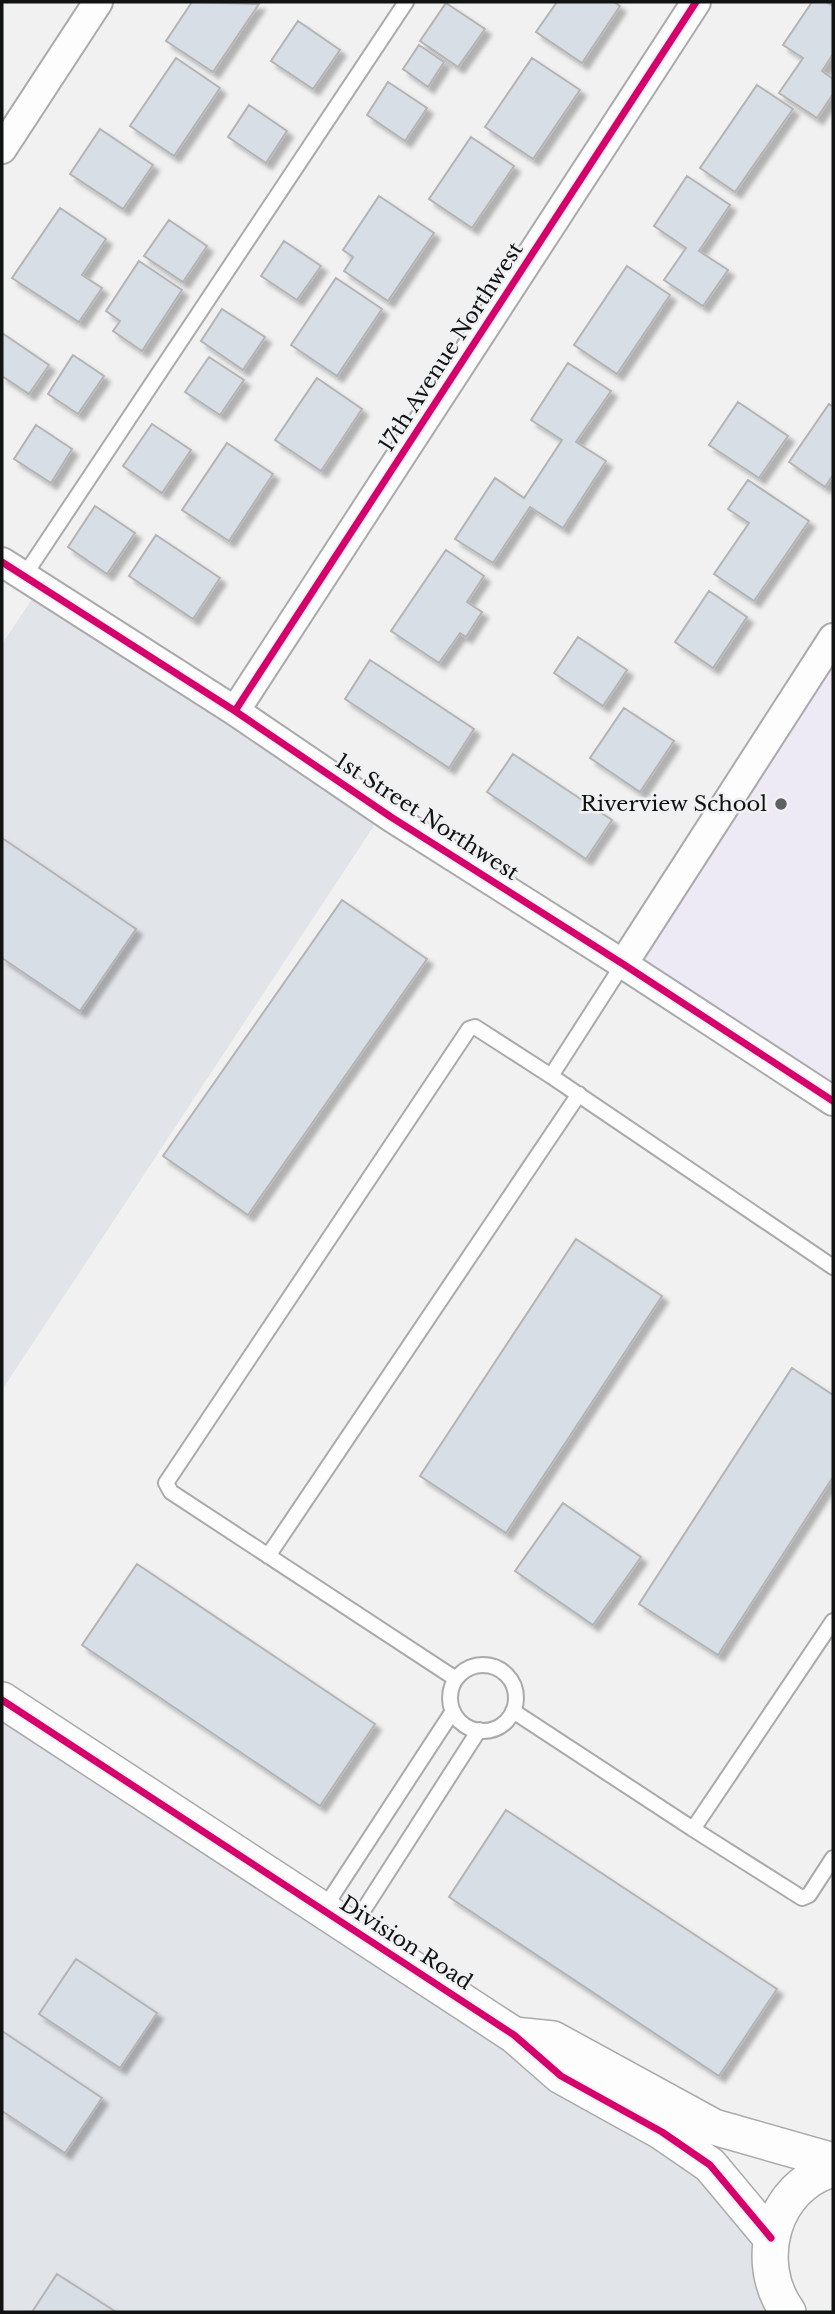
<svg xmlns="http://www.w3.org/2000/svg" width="835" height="2314" font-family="'Libre Baskerville',serif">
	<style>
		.built { fill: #e1e4e9 }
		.education { fill: #ede9f5 }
		.building { fill: #d8dee5; stroke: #b4b4b4; stroke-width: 2; filter: url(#shadow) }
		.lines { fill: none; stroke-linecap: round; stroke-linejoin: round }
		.service-casing { stroke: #aaa; stroke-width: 18 }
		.minor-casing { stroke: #aaa; stroke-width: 32 }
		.tertiary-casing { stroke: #aaa; stroke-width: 38 }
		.service { stroke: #fdfdfd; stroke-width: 14 }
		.minor { stroke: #fdfdfd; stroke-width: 28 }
		.tertiary { stroke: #fdfdfd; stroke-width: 35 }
		.cycleway-casing { stroke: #f0f1f2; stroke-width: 11 }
		.cycleway { stroke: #d6006c; stroke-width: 7 }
		.poi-dot { fill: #5f6060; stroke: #f0f1f2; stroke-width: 2.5 }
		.labels { text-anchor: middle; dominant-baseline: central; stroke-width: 5; stroke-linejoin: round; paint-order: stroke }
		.street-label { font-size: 21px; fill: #111212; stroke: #f0f1f2 }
		.poi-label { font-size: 21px; fill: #111212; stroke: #f0f1f2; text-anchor: end }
	</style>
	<defs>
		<filter id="shadow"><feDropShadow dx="6" dy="6" stdDeviation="2" flood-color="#0004"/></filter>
	</defs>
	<rect width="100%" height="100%" fill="#f1f1f1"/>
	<path class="built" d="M40,587L383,812L2,1390V644Z
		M2,1700L662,2132L771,2238L772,2282L763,2312H2Z"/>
	<path class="education" d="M833,644V1101L623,964Z"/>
	<path class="building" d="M192,2L259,4L213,72L166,41Z
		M557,2H614L620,6L582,63L536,32Z
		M812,2H826L833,6V54L822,71L833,79V94L817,118L779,93L803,58L783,45Z
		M446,3L485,29L458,67L420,41Z
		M298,21L340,50L313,89L271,61Z
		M419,45L444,62L428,87L403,69Z
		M176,58L220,88L174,156L130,126Z
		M532,58L580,90L533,159L485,127Z
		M388,82L427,108L405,141L367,115Z
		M757,85L793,109L735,192L700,168Z
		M249,105L287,131L266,163L228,137Z
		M100,129L153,165L123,209L70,174Z
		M471,137L514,166L472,228L429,199Z
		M687,176L730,205L699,251L728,270L703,306L664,280L686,248L654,226Z
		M379,196L434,233L388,301L344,271L353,257L343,250Z
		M60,208L106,239L82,275L102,288L79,322L12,278Z
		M169,220L207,246L183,282L144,256Z
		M284,241L321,266L297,300L261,276Z
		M139,261L182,290L142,351L113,331L120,321L106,311Z
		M627,266L670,295L617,374L574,345Z
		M336,278L382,309L337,376L291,345Z
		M222,309L265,337L243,370L201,341Z
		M2,333L49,365L29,394L2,376Z
		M73,355L104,376L78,414L48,394Z
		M209,357L244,380L220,415L185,392Z
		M568,363L611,391L576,442L606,461L563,528L530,507L493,563L455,539L495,478L524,498L562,440L531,420Z
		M317,378L362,409L321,471L275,440Z
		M738,402L788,436L759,478L709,445Z
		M829,404L833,407V475L825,487L789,462Z
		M152,424L191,450L162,493L123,466Z
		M36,425L72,449L51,483L14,459Z
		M227,443L273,474L229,541L182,510Z
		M748,480L809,521L754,601L714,574L749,523L728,509Z
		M95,506L135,533L107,574L68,547Z
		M156,535L220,578L193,619L129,576Z
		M446,550L484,576L467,602L482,612L466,637L460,633L439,663L391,631Z
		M709,591L747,617L713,668L675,642Z
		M578,637L627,670L603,706L554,673Z
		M370,660L474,729L449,768L345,699Z
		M624,708L674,741L640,792L590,758Z
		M513,754L612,820L586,859L487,792Z
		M2,838L136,929L80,1011L2,958Z
		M342,900L427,959L248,1215L163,1156Z
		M576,1239L662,1296L506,1533L420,1476Z
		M792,1368L833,1395V1477L718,1655L639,1604Z
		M563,1503L641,1557L593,1625L515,1571Z
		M137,1564L375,1724L320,1806L82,1645Z
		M506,1810L777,1989L719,2076L449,1897Z
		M76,1959L157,2013L120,2068L39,2014Z
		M2,2031L102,2098L65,2153L2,2111Z
		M57,2274L116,2312H32Z"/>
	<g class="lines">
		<defs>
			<path id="service" d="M24,576L406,2
				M551,1076L833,1267
				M268,1556L579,1094
				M450 1698a33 33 0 1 1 66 0a33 33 0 1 1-66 0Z
				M456,1679L171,1492L166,1483L469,1029L475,1027L551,1076L623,964
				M513,1711L693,1829L833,1621
				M693,1829L802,1898L809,1895L833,1858
				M323,1910L453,1711
				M352,1928L479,1730"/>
			<path id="minor" d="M2,149L98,2
				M2,562L235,711L391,817L623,964L833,1101
				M235,711L696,2
				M623,964L833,638"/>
			<path id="tertiary" d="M2,1700L514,2035L561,2076L662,2132L710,2165L771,2238
				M514,2035L553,2039L714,2127L833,2161
				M788,2312C752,2263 772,2186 833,2169"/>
		</defs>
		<use href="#service" class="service-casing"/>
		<use href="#minor" class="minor-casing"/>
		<use href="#tertiary" class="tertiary-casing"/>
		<use href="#service" class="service"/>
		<use href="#minor" class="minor"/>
		<use href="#tertiary" class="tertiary"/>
		<defs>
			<path id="cycleway" d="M2,562L235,711L391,817L623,964L833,1101
				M235,711L696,2
				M2,1700L514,2035L561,2076L662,2132L710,2165L771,2238"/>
		</defs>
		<use href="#cycleway" class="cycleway-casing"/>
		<use href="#cycleway" class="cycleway"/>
	</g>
	<circle class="poi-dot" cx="781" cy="804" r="7"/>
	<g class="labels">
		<g class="street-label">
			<text transform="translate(451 347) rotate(-57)">17th Avenue Northwest</text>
			<text transform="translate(427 817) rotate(33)">1st Street Northwest</text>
			<text transform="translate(406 1943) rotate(33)">Division Road</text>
		</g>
		<g class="poi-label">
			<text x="767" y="804">Riverview School</text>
		</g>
	</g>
	<rect width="835" height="2314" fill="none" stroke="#111212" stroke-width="7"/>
</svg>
